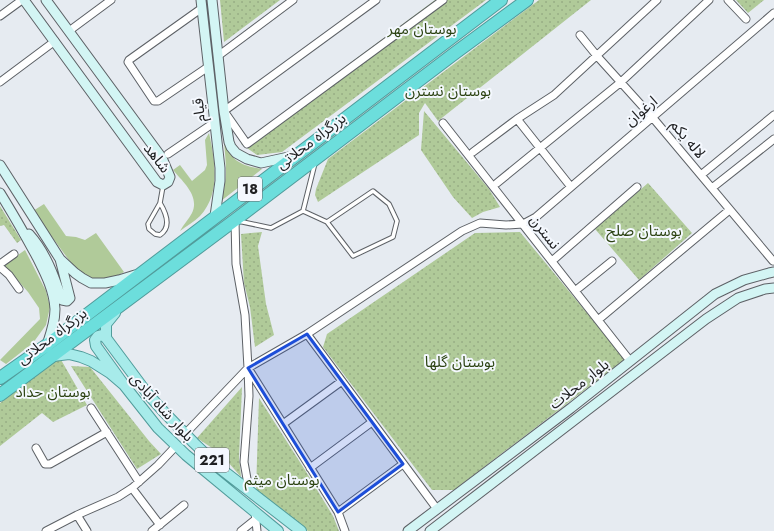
<svg xmlns="http://www.w3.org/2000/svg" width="774" height="531" font-family="Jost,'Noto Sans Arabic',sans-serif">
	<style>
		.grass { fill: #b0ca99 }
		.park { fill: url(#park-dots) }
		.lines { fill: none; stroke-linecap: round; stroke-linejoin: round }
		.lane-casing { stroke: #5d6166; stroke-width: 5.5 }
		.street-casing { stroke: #5d6166; stroke-width: 9 }
		.secondary-casing { stroke: #5d6166; stroke-width: 11 }
		.primary-casing { stroke: #519c9b; stroke-width: 12 }
		.highway-casing { stroke: #519c9b; stroke-width: 14 }
		.lane { stroke: #fff; stroke-width: 3.5 }
		.street { stroke: #fff; stroke-width: 7 }
		.secondary { stroke: #d3f5f4; stroke-width: 9 }
		.primary { stroke: #a7ebea; stroke-width: 10 }
		.highway { stroke: #6cdedc; stroke-width: 12 }
		.marked { fill: #1d4ed8; fill-opacity: 0.2; stroke: #1d4ed8; stroke-width: 3; stroke-linejoin: round }
		.labels { text-anchor: middle; dominant-baseline: central; stroke-width: 4; stroke-linejoin: round; paint-order: stroke }
		.shield { fill: #f4f8fe; stroke: #606265; stroke-width: 1 }
		.shield-label { font-size: 14px; font-weight: bold; fill: #202123 }
		.park-label { font-size: 15px; fill: #2c4312; stroke: #f4f8fe }
		.street-label { font-size: 15px; fill: #202123; stroke: #f4f8fe }
	</style>
	<defs>
		<pattern id="park-dots" width="8" height="8" patternUnits="userSpaceOnUse"><rect width="8" height="8" fill="#b0ca99"/><path d="M2 2h.1M6 6h.1" fill="none" stroke="#97ad84" stroke-width="1.8" stroke-linecap="round"/></pattern>
	</defs>
	<rect width="100%" height="100%" fill="#e6ebf1"/>
	<path class="grass" d="M209,133C215,160 221,194 200,216C194,222 186,226 180,231C183,225 189,219 192,213C200,196 183,182 173,170L180,165L192,181L205,170L207,165L205,140Z
		M224,142C231,161 242,166 262,169L221,201C228,178 226,165 224,142Z
		M44,204L66,236L76,237L85,240L96,233L124,272L115,277L98,280L85,277L74,267L33,211Z
		M25,250L46,291L50,307L46,325L33,343L6,364L0,360L40,319L39,308L28,292L4,265Z"/>
	<path class="park" d="M220,0H280L224,42Z
		M435,0H486L282,152L257,155L241,144Z
		M539,0H591L438,121L425,103L419,113V135L318,202L315,195L316,189L328,159Z
		M736,0H764L748,13Z
		M424,111L489,189L500,207L483,212L472,218L453,197L421,150Z
		M648,183L692,233L639,280L595,229Z
		M0,206L21,240L17,243L4,225L0,226Z
		M262,232L258,246L266,304L274,335L255,347L250,307L244,283L241,234Z
		M520,232L625,359L454,490H432L323,347L327,334L475,233Z
		M60,358L87,405L53,422L42,413L0,446V403Z
		M71,366L90,367L149,441L161,454L137,469Z
		M242,387L239,458L241,477L221,454L197,438Z
		M259,398L305,470L333,516L339,531H308L256,490Z"/>
	<g class="lines">
		<defs>
			<path id="lane" d="M160,203C166,213 172,227 160,235L155,234L149,229L148,224L160,203L163,186
				M303,211L327,222L353,256L393,237L397,221L389,204L373,191L327,222
				M238,221L271,228L303,211L315,163"/>
			<path id="street" d="M376,0L224,111L247,144L443,0
				M728,0L746,19
				M202,8L129,60L128,62L154,101H158L208,67
				M0,16L22,0
				M69,31L111,0
				M580,35L597,56L653,118L773,261
				M218,56L293,0
				M0,82L55,41
				M517,119L571,187
				M443,123L627,357
				M473,152L517,119L554,95L657,0
				M168,154L215,122
				M701,175L774,115
				M497,183L621,82L709,0
				M712,188L774,139
				M235,220L236,264L245,315L248,368L249,396L244,462L249,490
				M552,261L637,187
				M0,264L14,254
				M0,267L9,275L19,289
				M575,291L612,261
				M598,320L727,212
				M307,334L437,509
				M248,368L338,512L345,531
				M91,408L139,482
				M283,424L342,381
				M185,434L248,368L307,334L462,231L480,223L506,225L523,224L536,217L774,13
				M36,448L45,464H50L107,432
				M310,468L372,422
				M132,488L160,525
				M255,512L257,531
				M338,512L403,464
				M77,515L87,531
				M46,531L77,515L118,497L132,488L158,465L176,446
				M152,531L184,505
				M241,531L256,519"/>
			<path id="secondary" d="M24,0L157,182L163,185L168,182L170,177L162,158L46,0
				M201,0L220,168V181L215,216
				M212,0L224,111L229,142L231,147L236,153L247,159L261,163L293,156
				M0,165L60,259L75,273L82,278L91,283H105L119,280L135,275
				M0,193C13,214 25,235 37,257C45,273 54,290 55,309C55,322 51,333 47,345
				M29,234C46,253 54,276 62,300L67,301L70,298L60,259
				M408,531L571,408L715,294L744,280L769,273L774,272
				M430,531L706,319L738,298L765,289L774,288"/>
			<path id="primary" d="M106,338V324L115,313
				M53,356L69,354L81,357L91,361L110,373L124,385L158,428L186,455L278,531
				M124,385L96,346L95,340L98,336L102,335L106,338L147,393L163,411L194,443L221,469L301,531"/>
			<path id="highway" d="M0,378L47,345L501,0
				M0,395L235,220L455,53L527,0"/>
		</defs>
		<use href="#lane" class="lane-casing"/>
		<use href="#street" class="street-casing"/>
		<use href="#secondary" class="secondary-casing"/>
		<use href="#primary" class="primary-casing"/>
		<use href="#highway" class="highway-casing"/>
		<use href="#lane" class="lane"/>
		<use href="#street" class="street"/>
		<use href="#secondary" class="secondary"/>
		<use href="#primary" class="primary"/>
		<use href="#highway" class="highway"/>
	</g>
	<path class="marked" d="M307,334L403,464L338,512L248,368Z"/>
	<g class="labels">
		<g class="shield">
			<rect x="238" y="177" width="24" height="24" rx="3"/>
			<rect x="195" y="448" width="34" height="24" rx="3"/>
		</g>
		<g class="shield-label">
			<text x="250" y="189">18</text>
			<text x="212" y="460">221</text>
		</g>
		<g class="park-label">
			<text x="422" y="29">بوستان مهر</text>
			<text x="448" y="91">بوستان نسترن</text>
			<text x="644" y="231">بوستان صلح</text>
			<text x="460" y="362">بوستان گلها</text>
			<text x="53" y="392">بوستان حداد</text>
			<text x="282" y="480">بوستان میثم</text>
		</g>
		<g class="street-label">
			<text transform="translate(199 110) rotate(-97)">قیام</text>
			<text transform="translate(641 111) rotate(-40)">ارغوان</text>
			<text transform="translate(688 139) rotate(50)">لاله یکم</text>
			<text transform="translate(311 141) rotate(-37)">بزرگراه محلاتی</text>
			<text transform="translate(157 158) rotate(52)">شاهد</text>
			<text transform="translate(545 232) rotate(52)">نسترن</text>
			<text transform="translate(52 336) rotate(-37)">بزرگراه محلاتی</text>
			<text transform="translate(579 384) rotate(-38)">بلوار محلات</text>
			<text transform="translate(162 407) rotate(48)">بلوار شاه آبادی</text>
		</g>
	</g>
</svg>
